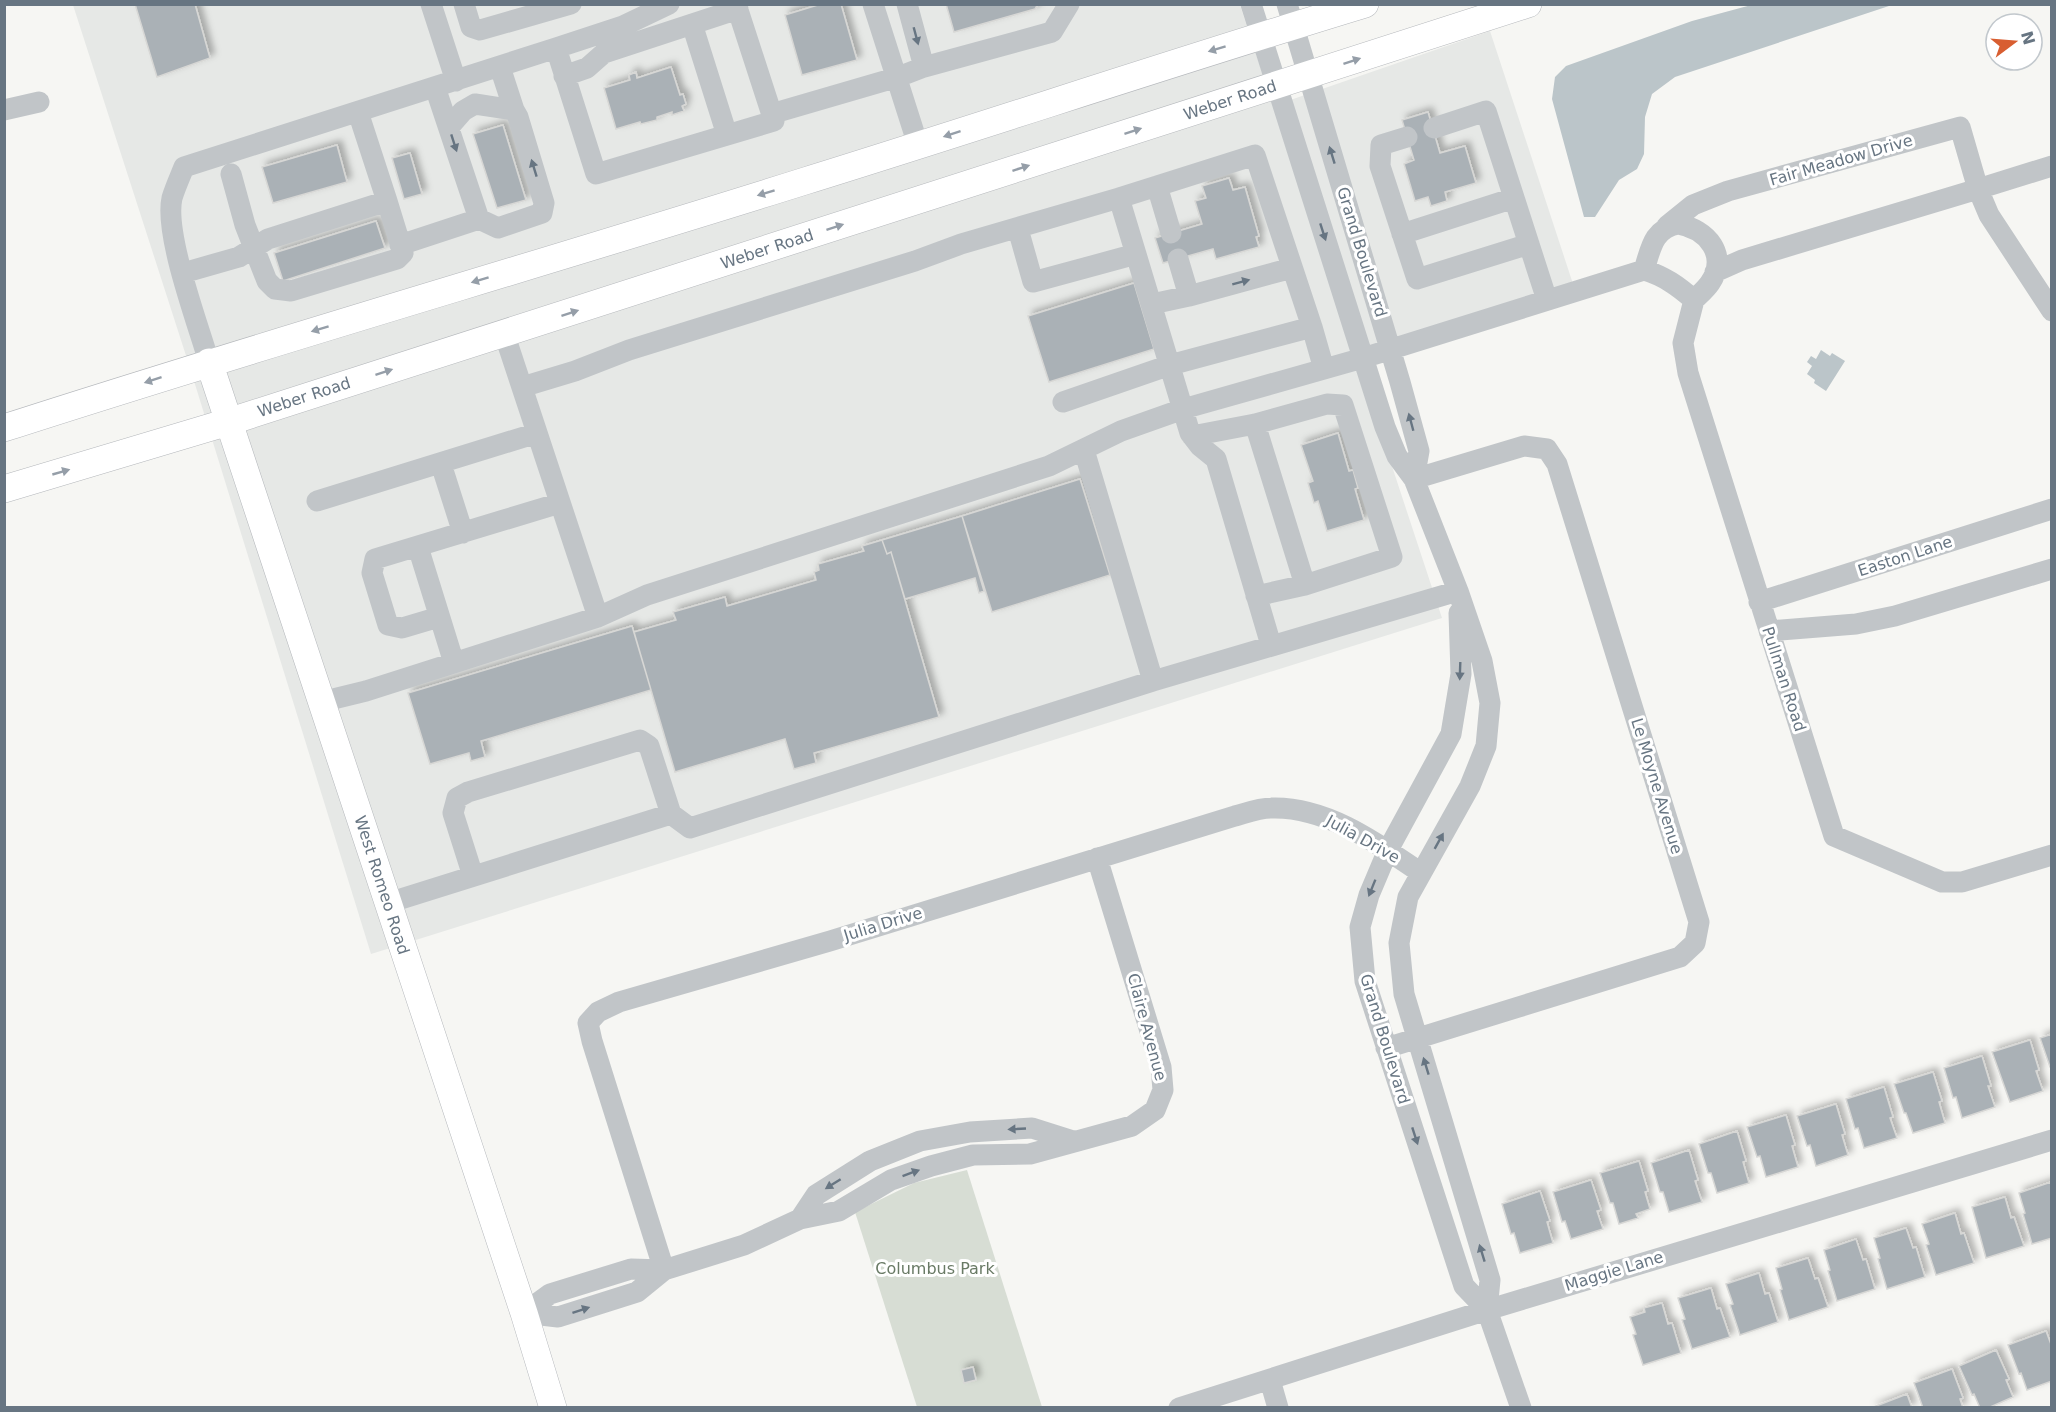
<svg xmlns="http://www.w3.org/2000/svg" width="2056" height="1412" font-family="'DejaVu Sans',sans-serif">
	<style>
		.built { fill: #e6e8e6 }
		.green { fill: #d7ddd4 }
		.water { fill: #bbc5c9 }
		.building { fill: #aab1b6; stroke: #d7d7d5; stroke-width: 1.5; filter: url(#shadow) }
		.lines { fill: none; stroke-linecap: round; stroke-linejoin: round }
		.major-casing { stroke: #b5b8bc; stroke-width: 28 }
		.minor { stroke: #c1c5c8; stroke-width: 21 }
		.major { stroke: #fff; stroke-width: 27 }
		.oneway { fill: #677582 }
		.oneway2 { fill: #959ea8 }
		.labels { text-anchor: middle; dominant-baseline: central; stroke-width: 6; stroke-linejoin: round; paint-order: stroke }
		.street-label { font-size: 16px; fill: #677582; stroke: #fff }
		.park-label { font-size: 16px; fill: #697a65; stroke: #fff }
	</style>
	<defs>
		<filter id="shadow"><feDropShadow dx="4.5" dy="-4.5" stdDeviation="3" flood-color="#0004"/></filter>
	</defs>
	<rect width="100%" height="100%" fill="#f6f6f3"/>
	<path class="built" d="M73,5H1240L1273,106L1490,31L1574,287L1355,354L1442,618L371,954L190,368Z"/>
	<path class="green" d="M967,1170L1042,1407H917L855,1212L914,1183Z"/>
	<path class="water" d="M1755,4L1892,5L1675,77L1652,94L1645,117L1644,154L1637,169L1619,180L1595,217H1584L1552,99L1555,77L1566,66L1692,21Z
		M1821,350L1830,356L1832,353L1845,361L1826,391L1814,383L1815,380L1807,374L1812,366L1807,362L1811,356L1816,359Z"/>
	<path class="building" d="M135,4H195L210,58L157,77Z
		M821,4H841L857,60L802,75L785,15Z
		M946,4H1038L1035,9L954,32Z
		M671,67L680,95L683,94L686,104L682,106L684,111L672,115V112L657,117V120L641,124L640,122L616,129L604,88L630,80L629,75L636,72L637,78Z
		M1428,112L1440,153L1465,146L1476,183L1445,192L1447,201L1431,206L1428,197L1415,201L1404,164L1414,160L1402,120Z
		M503,125L526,200L497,208L473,134Z
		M337,145L347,182L273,203L262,167Z
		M410,153L422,194L404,199L392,158Z
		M1229,178L1233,190L1245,187L1259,236L1256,237L1259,247L1216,259L1213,249L1163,263L1155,238L1202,224L1195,201L1206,198L1202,186Z
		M376,221L385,248L283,281L274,253Z
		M1134,283L1154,349L1049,382L1028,316Z
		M1338,433L1349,471L1353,470L1358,488L1355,489L1364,520L1327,531L1318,501L1314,503L1308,483L1313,481L1301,445Z
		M1080,479L1110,575L992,612L962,516Z
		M962,516L984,591L979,593L975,578L905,599L891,552L887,554L882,540Z
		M882,540L887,554L891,552L939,717L814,753L816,763L794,769L785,739L675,772L634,632L676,620L673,612L725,597L727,606L816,580L814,572L819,570L818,564L864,551L862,546Z
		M632,626L651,690L481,741L485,757L471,761L469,753L430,764L408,693Z
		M2052,1034V1067H2050L2040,1038Z
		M2030,1040L2039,1070L2036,1071L2043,1091L2010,1102L1992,1052Z
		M1982,1056L1991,1086H1988L1995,1107L1962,1118L1956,1097L1953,1098L1944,1068Z
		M1933,1072L1942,1101L1939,1102L1945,1123L1913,1133L1906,1113H1904L1894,1084Z
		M1884,1087L1893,1117L1890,1118L1897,1138L1864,1148L1858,1128L1855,1129L1846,1099Z
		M1836,1104L1845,1134L1842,1135L1848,1155L1816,1166L1810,1145L1807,1146L1797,1116Z
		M1786,1115L1795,1145L1792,1146L1798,1167L1766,1177L1760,1156L1757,1157L1747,1127Z
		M1737,1131L1746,1161L1743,1162L1749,1183L1717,1193L1711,1173H1708L1699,1144Z
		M1689,1150L1698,1180L1695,1181L1702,1202L1669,1212L1663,1192H1660L1651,1163Z
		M1639,1161L1648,1191L1645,1192L1650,1209L1636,1214L1638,1218L1619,1224L1613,1203H1610L1600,1173Z
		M1591,1180L1601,1210L1597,1211L1603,1229L1571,1239L1565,1221L1562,1222L1553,1192Z
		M2051,1182L2052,1238L2032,1244L2023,1214L2025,1213L2019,1193Z
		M1540,1191L1550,1221L1547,1222L1553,1243L1520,1253L1514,1233L1511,1234L1502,1204Z
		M2005,1197L2011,1218L2014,1217L2024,1246L1986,1258L1972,1207Z
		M1955,1213L1961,1234L1964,1233L1974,1263L1936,1275L1926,1245L1929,1244L1922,1224Z
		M1906,1228L1913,1248L1916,1247L1925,1277L1887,1289L1878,1259L1880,1258L1874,1238Z
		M1856,1239L1863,1260L1866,1259L1875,1289L1837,1301L1828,1271L1830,1270L1824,1250Z
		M1808,1258L1815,1279L1818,1278L1828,1307L1789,1320L1780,1290L1782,1289L1776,1268Z
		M1759,1273L1765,1294L1769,1293L1778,1322L1740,1335L1730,1305L1733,1304L1726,1284Z
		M1711,1288L1717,1309L1720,1308L1730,1337L1692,1349L1682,1320L1685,1319L1678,1298Z
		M1662,1303L1668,1324L1672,1323L1681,1353L1643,1365L1633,1335L1636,1334L1630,1317L1645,1312L1644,1308Z
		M2046,1331L2052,1347V1381L2027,1390L2021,1373L2019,1374L2008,1345Z
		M1996,1350L2009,1379L2006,1380L2013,1397L1988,1408H1980L1974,1394L1972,1395L1959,1366Z
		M973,1367L976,1380L964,1383L961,1370Z
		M1952,1369L1963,1398L1960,1399L1963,1408H1923L1914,1383Z
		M1907,1394L1912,1408H1871Z"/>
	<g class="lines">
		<defs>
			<path id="major" d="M209,362L524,1313L553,1408
				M4,428C270,342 538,265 805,181C992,123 1177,61 1365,4
				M4,489L228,422L1528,4"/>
		</defs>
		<use href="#major" class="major-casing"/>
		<path class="minor" d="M431,4L456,81
			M464,4L471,27L480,30L571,4
			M873,4L918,145
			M907,4L924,67
			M1251,4L1385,427L1397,456L1414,479L1458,591L1482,661L1490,703L1486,746L1470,786L1408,897L1399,943L1404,994L1490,1280L1487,1310
			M1287,4L1400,382L1419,451L1414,479
			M692,24L727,135
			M556,48L596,174L774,121L736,4
			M500,67L514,110
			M564,76L587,68L604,53L738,9
			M435,87L479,219L498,228L542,213L544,203L518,117L514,110L475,104L463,111L449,127
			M4,110L39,102
			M771,114L898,77L924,67L1052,32L1069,4
			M1434,128L1486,111L1547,300
			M1407,137L1381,145L1380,166L1417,279L1529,244
			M2052,166L1978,189L1989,215L2052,311
			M231,174L245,225L267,281L275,289L291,291L397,259L403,253L387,201
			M1119,198L1157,186
			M1678,224C1707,229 1729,255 1710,283C1706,289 1699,295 1694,300C1678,286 1664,276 1644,270C1651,248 1653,229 1678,224Z
			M1667,226L1693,205L1728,191L1960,127L1978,189L1742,260L1715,272
			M1018,229L1033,282L1136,254
			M1402,234L1514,198
			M400,245L479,219
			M183,273L239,257L268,239L387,201L358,112
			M1189,296L1292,268
			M1694,300L1683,343L1688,373L1834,836L1942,882H1962L2052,855
			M1152,304L1189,296L1178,259
			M1312,327L1324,369
			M504,333L598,617
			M209,362C198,324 164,234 172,198C175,188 180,177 184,167L556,48L623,26L669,4
			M522,387L575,371L629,350L915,261L961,244L1119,198L1190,433L1200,446L1216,459L1271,645
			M1063,402L1170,365L1312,327L1255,155L1157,186L1171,233
			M1255,424L1305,585
			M1192,436L1255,424L1327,404L1343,405L1392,557L1305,585L1256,596
			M1084,450L1153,681L1458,591
			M441,464L463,533
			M317,501L537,433
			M418,547L454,663
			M1759,602L2052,509
			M1459,613L1461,674L1451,734L1388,850L1369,895L1360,927L1365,981L1464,1286L1487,1310L1521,1408
			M439,617L402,628L388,625L372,573L375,559L560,503
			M1769,631L1856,624L1895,616L2052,569
			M321,702L366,691L598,617L647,595L1049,466L1121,431L1183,409L1363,358L1644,270
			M473,876L453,813L457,798L468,792L640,740L649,746L671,814L690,828L1153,681
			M388,903L671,814
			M1386,1048L1680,957L1695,943L1699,922L1557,464L1547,449L1524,446L1414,479
			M800,1219L816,1195L870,1161L920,1141L970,1132L1032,1128L1073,1141
			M664,1270L592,1041L588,1023L598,1012L619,1002L830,941L1235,816C1246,813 1259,808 1271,808C1326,806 1377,843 1421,873
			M524,1313L550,1294L631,1269L664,1270L744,1245L800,1219L839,1211L891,1180L931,1166L973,1155L1030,1154L1132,1126L1155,1110L1163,1090L1161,1067L1097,858
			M524,1313L558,1317L637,1292L664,1270
			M1270,1380L1278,1408
			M1179,1408L1487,1310L2052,1140"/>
		<use href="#major" class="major"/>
	</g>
	<defs><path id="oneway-solid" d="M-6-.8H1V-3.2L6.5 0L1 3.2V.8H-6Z" transform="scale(1.5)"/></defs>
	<g class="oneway">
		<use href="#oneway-solid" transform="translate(916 36) rotate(75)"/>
		<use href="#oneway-solid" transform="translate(454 143) rotate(72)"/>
		<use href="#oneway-solid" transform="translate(1332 155) rotate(-107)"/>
		<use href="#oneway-solid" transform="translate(534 168) rotate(-107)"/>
		<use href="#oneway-solid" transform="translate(1323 232) rotate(72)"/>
		<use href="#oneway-solid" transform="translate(1241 282) rotate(-15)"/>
		<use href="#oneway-solid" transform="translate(1411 422) rotate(-105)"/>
		<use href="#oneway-solid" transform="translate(1460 671) rotate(92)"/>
		<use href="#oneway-solid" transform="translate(1439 841) rotate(-61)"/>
		<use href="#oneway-solid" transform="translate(1372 888) rotate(112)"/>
		<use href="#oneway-solid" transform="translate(1426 1066) rotate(-107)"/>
		<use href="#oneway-solid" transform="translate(1017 1129) rotate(177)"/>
		<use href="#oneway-solid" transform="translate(1415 1136) rotate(72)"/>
		<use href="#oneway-solid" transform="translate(911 1173) rotate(-20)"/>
		<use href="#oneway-solid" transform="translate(833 1184) rotate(148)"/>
		<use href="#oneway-solid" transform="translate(1482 1253) rotate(-107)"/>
		<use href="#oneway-solid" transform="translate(581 1310) rotate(-18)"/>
	</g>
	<g class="oneway2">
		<use href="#oneway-solid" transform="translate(1217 49) rotate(163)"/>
		<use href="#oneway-solid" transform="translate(1352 61) rotate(-18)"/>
		<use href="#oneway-solid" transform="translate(1133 131) rotate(-18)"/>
		<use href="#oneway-solid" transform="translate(952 134) rotate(162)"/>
		<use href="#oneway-solid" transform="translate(1021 168) rotate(-18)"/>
		<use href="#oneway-solid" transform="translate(766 193) rotate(163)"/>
		<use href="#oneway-solid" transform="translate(835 227) rotate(-18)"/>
		<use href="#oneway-solid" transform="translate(480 280) rotate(163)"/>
		<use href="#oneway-solid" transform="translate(570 313) rotate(-18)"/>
		<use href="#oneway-solid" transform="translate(320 329) rotate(163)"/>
		<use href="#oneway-solid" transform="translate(384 372) rotate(-18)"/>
		<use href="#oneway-solid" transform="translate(153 380) rotate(162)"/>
		<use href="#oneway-solid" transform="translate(61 472) rotate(-16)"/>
	</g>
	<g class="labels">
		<g class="street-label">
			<text transform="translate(1230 100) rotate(-18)">Weber Road</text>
			<text transform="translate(1841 160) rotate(-16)">Fair Meadow Drive</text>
			<text transform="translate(767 249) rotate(-18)">Weber Road</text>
			<text transform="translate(1362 252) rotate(73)">Grand Boulevard</text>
			<text transform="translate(304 397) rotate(-18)">Weber Road</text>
			<text transform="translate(1905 556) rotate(-18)">Easton Lane</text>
			<text transform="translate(1784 679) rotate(72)">Pullman Road</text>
			<text transform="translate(1657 786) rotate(73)">Le Moyne Avenue</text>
			<text transform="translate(1363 839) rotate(29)">Julia Drive</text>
			<text transform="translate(382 885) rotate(72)">West Romeo Road</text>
			<text transform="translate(883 924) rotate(-17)">Julia Drive</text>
			<text transform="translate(1147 1027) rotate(75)">Claire Avenue</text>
			<text transform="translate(1385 1039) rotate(73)">Grand Boulevard</text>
			<text transform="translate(1614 1271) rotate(-17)">Maggie Lane</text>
		</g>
		<g class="park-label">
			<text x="935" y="1268">Columbus Park</text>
		</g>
	</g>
	<rect width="2056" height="1412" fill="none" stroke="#677582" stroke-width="12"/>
	<g transform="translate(2014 42) rotate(74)"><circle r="28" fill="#ffffff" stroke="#c2c8cd" stroke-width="1.5"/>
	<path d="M0-4.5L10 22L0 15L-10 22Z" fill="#d85e31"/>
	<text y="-9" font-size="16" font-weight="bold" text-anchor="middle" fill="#677582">N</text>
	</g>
</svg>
